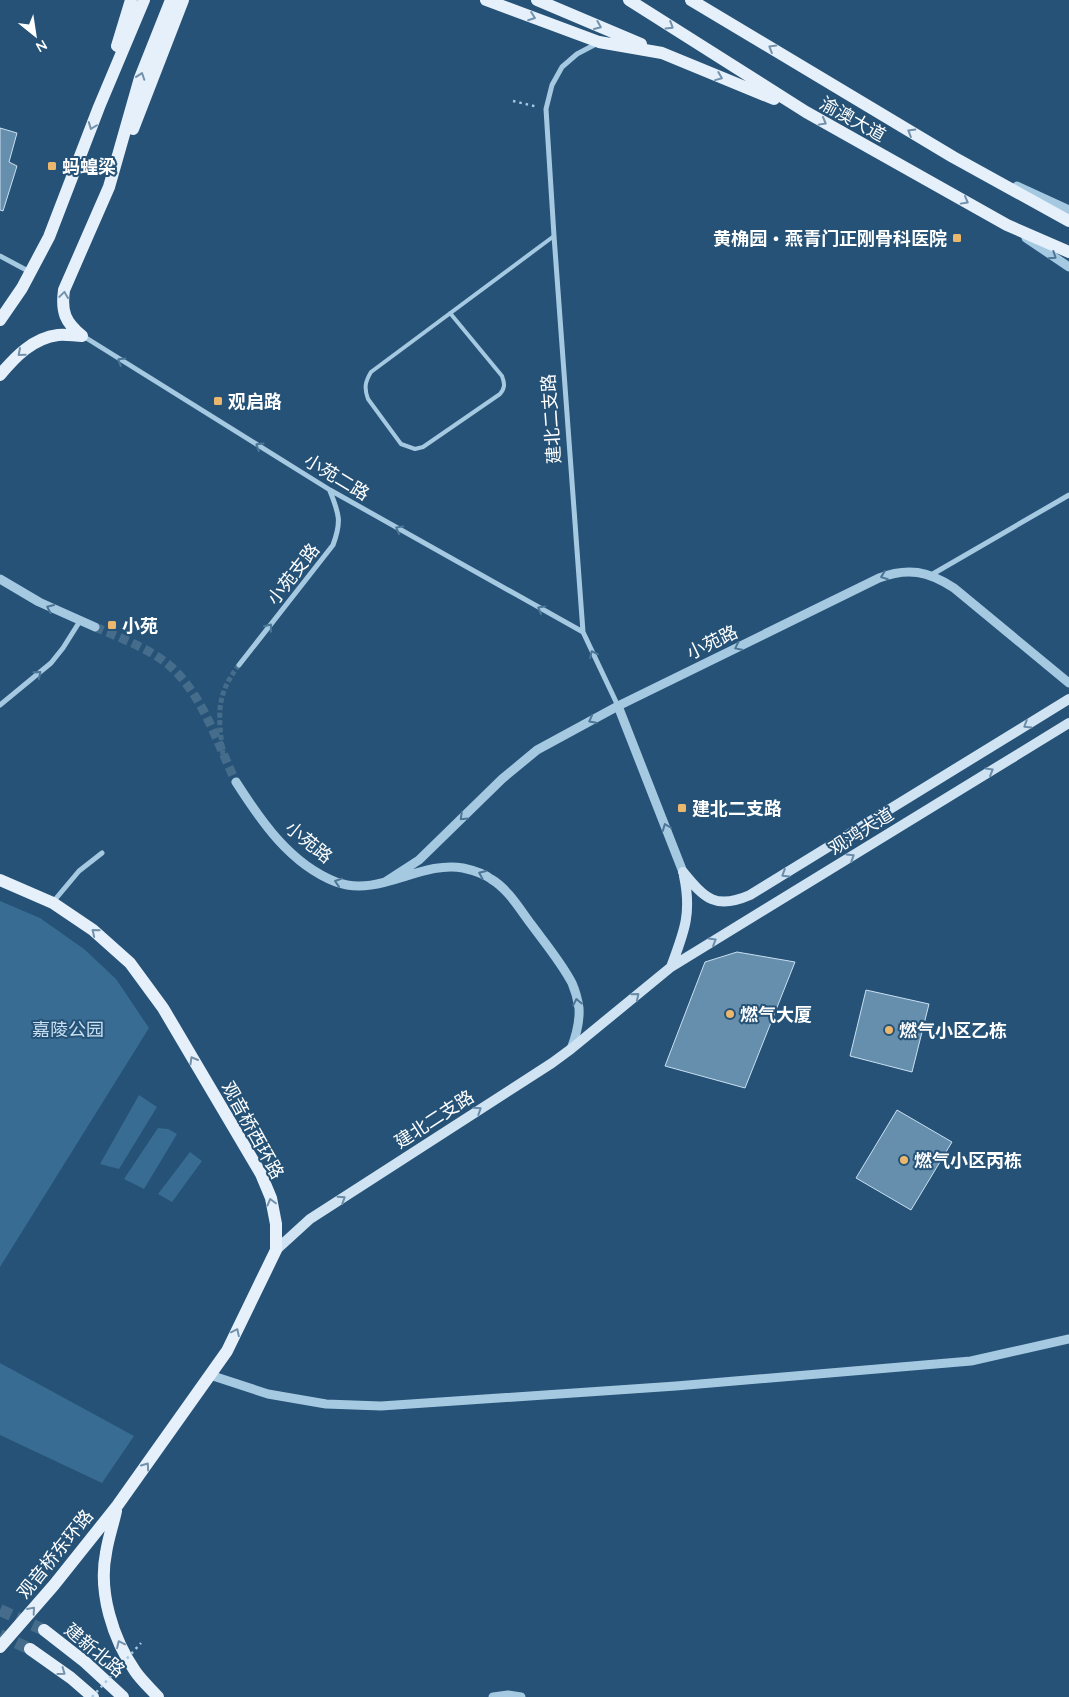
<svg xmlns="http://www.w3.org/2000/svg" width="1069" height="1697" font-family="Quicksand,'Noto Sans SC',sans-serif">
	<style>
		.green { fill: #396c93 }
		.building { fill: #668fad; stroke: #c9e0f2 }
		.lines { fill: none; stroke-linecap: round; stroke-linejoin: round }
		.minor-tunnel { stroke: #466c8b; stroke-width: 5; stroke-dasharray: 5 2.5; stroke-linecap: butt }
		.tertiary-tunnel { stroke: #466c8b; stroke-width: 9; stroke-dasharray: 9 4.5; stroke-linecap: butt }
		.primary-tunnel { stroke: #466c8b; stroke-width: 12; stroke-dasharray: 12 6; stroke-linecap: butt }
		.path { stroke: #a6c9e2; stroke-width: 2.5; stroke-dasharray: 2.5 4; stroke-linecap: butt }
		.service { stroke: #a6c9e2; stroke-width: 4 }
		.minor { stroke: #a6c9e2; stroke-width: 5 }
		.tertiary { stroke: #a6c9e2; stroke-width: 9 }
		.secondary { stroke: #cfe3f3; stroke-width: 10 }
		.primary { stroke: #e5f0fb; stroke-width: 12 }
		.path-bridge { stroke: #a6c9e2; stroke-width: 2.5; stroke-dasharray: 2.5 4; stroke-linecap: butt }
		.oneway { stroke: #7291ab }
		.oneway2 { stroke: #4c7696 }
		.oneway3 { stroke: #698ca8 }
		.poi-dot { fill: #ebb76c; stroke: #255276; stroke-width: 2 }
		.labels { text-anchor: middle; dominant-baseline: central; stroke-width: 4; stroke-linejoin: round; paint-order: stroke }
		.street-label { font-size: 18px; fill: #fff; stroke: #255276 }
		.poi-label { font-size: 18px; font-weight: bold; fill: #fff; stroke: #255276; text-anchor: start }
		.park-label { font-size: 18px; fill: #c9e0f2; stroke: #255276 }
	</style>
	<rect width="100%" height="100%" fill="#255276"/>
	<path class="green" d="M0,901L40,918L84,949L116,979L149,1028L0,1267Z
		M139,1095L157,1107L119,1169L100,1164Z
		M158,1128L168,1129L177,1134L144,1189L124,1179Z
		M190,1152L202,1161L172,1202L158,1194Z
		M0,1363L134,1436L102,1483L0,1435Z"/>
	<path class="building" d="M0,128L17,133L9,162L17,166L3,211L0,210Z
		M737,952L795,962L745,1088L665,1066L705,962Z
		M866,990L929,1004L912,1072L850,1056Z
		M897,1110L952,1142L911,1210L856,1178Z"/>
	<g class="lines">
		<path class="minor-tunnel" d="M223,755C219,718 214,697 239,665"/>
		<path class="tertiary-tunnel" d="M95,627C120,638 149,648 170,666C203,695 217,743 236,782"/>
		<path class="primary-tunnel" d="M0,1610L44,1630
			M0,1635L30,1649"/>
		<path class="path" d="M513,101L538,107"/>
		<path class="service" d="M450,313L502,376C505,384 505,388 500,394L423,447L415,449L401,444L368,399C364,388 365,382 371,372L554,236"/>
		<path class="minor" d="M596,44L577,54L562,67L552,85L546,109L554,236L583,632L618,706
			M0,256L30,272
			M83,336L330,490L583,632
			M931,575L1069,495
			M239,665L333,545C342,521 339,514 330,491
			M0,705L51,663L63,648L80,621
			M53,902L79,871L102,853"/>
		<path class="tertiary" d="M1017,186L1069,210
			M1026,238L1069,267
			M0,579L39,602L95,627
			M618,706L683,872
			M236,782C261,821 290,864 336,882C379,898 421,860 463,868C472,870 483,873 491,879C508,889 519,908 531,924C545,943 561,962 572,983C575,990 578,1001 579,1008C580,1023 576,1036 571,1049
			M385,882L419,860L502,779L537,750L618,706L879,578C908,567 928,571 954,588L1069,683
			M210,1375L268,1394L326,1404L381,1406L676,1386L971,1361L1069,1339
			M493,1697L508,1695L521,1697"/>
		<path class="secondary" d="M683,872C705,899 716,910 750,895L1069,699
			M671,967C684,932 692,914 684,876
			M276,1250L310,1219L552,1063L571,1049L671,967L1069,723"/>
		<path class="primary" d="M486,0L599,42L662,53L774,99
			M537,0L641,44
			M629,0L806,112L1007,225L1069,252
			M691,0L953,157L1069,221
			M117,46L131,0
			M133,129L183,0
			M0,320L22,288L49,237L99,107L144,0
			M82,336C65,322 61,312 64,290L109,187L140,78L171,0
			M0,375C15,357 33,338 58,335C66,334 75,336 82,336
			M0,880L53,903L93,930L130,963L163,1008L261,1174L271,1198L276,1224V1250L227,1351L117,1506L54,1585L0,1647
			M116,1511C113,1525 108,1539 106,1553C98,1592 113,1639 135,1671C141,1680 151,1689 158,1697
			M44,1630L85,1662L123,1697
			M30,1649L71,1678L93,1697"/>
		<path class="path-bridge" d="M92,1697L141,1643"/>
	</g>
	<defs><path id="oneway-chevron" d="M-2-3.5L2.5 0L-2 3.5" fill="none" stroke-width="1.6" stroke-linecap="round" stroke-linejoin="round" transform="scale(1.25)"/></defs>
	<g class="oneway">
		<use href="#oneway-chevron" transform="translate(532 17) rotate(20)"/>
		<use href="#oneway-chevron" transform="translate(598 26) rotate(23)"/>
		<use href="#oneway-chevron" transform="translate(670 26) rotate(32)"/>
		<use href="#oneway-chevron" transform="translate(772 48) rotate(-149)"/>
		<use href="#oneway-chevron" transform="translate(141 76) rotate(-71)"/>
		<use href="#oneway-chevron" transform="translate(719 77) rotate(22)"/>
		<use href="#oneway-chevron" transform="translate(823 122) rotate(29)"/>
		<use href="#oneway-chevron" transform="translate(92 126) rotate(111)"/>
		<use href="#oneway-chevron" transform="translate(911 132) rotate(-149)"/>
		<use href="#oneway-chevron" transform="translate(965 201) rotate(29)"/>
		<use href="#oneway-chevron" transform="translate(64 295) rotate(-82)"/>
		<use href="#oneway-chevron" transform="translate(21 353) rotate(139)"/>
		<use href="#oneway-chevron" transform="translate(95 932) rotate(-141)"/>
		<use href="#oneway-chevron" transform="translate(193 1060) rotate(-120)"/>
		<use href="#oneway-chevron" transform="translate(271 1202) rotate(-105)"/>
		<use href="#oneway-chevron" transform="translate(236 1332) rotate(-64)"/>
		<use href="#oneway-chevron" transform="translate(146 1466) rotate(-55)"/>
		<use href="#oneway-chevron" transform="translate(32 1610) rotate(-49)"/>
		<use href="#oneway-chevron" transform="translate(120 1644) rotate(-115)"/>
		<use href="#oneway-chevron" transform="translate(62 1672) rotate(36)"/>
	</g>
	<g class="oneway2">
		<use href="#oneway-chevron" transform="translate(1053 256) rotate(34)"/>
		<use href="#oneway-chevron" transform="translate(121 361) rotate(-148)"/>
		<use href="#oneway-chevron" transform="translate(259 446) rotate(-148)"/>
		<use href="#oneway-chevron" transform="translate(399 529) rotate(-151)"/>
		<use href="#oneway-chevron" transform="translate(884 576) rotate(159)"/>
		<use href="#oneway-chevron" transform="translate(50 608) rotate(-156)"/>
		<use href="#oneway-chevron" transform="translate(541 609) rotate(-151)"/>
		<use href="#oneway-chevron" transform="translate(269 627) rotate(-52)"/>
		<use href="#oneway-chevron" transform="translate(738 647) rotate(154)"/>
		<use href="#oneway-chevron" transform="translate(593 654) rotate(-115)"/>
		<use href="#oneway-chevron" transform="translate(38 674) rotate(-40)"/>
		<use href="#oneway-chevron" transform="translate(592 720) rotate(152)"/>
		<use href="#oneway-chevron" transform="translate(463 817) rotate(136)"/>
		<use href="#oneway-chevron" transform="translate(666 827) rotate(-111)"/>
		<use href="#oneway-chevron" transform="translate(482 874) rotate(-157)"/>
		<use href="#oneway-chevron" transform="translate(338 882) rotate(-162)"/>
		<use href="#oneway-chevron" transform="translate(577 1002) rotate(-102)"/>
	</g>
	<g class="oneway3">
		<use href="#oneway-chevron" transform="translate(1027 725) rotate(148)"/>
		<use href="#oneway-chevron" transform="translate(990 771) rotate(-31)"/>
		<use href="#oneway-chevron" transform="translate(851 857) rotate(-32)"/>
		<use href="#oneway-chevron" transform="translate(785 874) rotate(148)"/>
		<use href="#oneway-chevron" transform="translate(713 941) rotate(-31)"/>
		<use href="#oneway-chevron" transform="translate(636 996) rotate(-40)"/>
		<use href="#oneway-chevron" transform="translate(478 1110) rotate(-33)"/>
		<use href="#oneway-chevron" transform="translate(342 1199) rotate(-33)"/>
	</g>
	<g class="poi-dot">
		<rect x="47" y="161" width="10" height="10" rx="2.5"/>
		<rect x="952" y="233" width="10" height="10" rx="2.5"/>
		<rect x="213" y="396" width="10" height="10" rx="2.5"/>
		<rect x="107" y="620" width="10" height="10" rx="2.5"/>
		<rect x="677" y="803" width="10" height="10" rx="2.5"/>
		<circle cx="730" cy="1014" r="5"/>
		<circle cx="889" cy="1030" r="5"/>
		<circle cx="904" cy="1160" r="5"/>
	</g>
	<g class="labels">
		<g class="street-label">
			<text transform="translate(853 119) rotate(29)">渝澳大道</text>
			<text transform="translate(551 419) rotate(-94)">建北二支路</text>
			<text transform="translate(337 477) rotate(31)">小苑二路</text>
			<text transform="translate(293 574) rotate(-52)">小苑支路</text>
			<text transform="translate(712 642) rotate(-26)">小苑路</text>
			<text transform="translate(861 831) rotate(-32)">观鸿大道</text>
			<text transform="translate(309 842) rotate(39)">小苑路</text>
			<text transform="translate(434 1119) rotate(-33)">建北二支路</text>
			<text transform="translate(253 1130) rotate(61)">观音桥西环路</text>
			<text transform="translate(55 1554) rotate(-51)">观音桥东环路</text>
			<text transform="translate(95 1650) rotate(40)">建新北路</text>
		</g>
		<g class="poi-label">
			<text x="62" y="166">蚂蝗梁</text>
			<text x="947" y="238" text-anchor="end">黄桷园‧燕青门正刚骨科医院</text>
			<text x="228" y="401">观启路</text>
			<text x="122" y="625">小苑</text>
			<text x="692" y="808">建北二支路</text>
			<text x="740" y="1014">燃气大厦</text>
			<text x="899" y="1030">燃气小区乙栋</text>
			<text x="914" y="1160">燃气小区丙栋</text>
		</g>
		<g class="park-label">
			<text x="68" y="1029">嘉陵公园</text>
		</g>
	</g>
	<g transform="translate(35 35) rotate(150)" stroke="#255276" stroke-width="4" paint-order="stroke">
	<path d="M0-4L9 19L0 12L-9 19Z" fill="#ffffff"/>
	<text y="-8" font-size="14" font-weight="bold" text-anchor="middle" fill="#ffffff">N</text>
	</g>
</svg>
